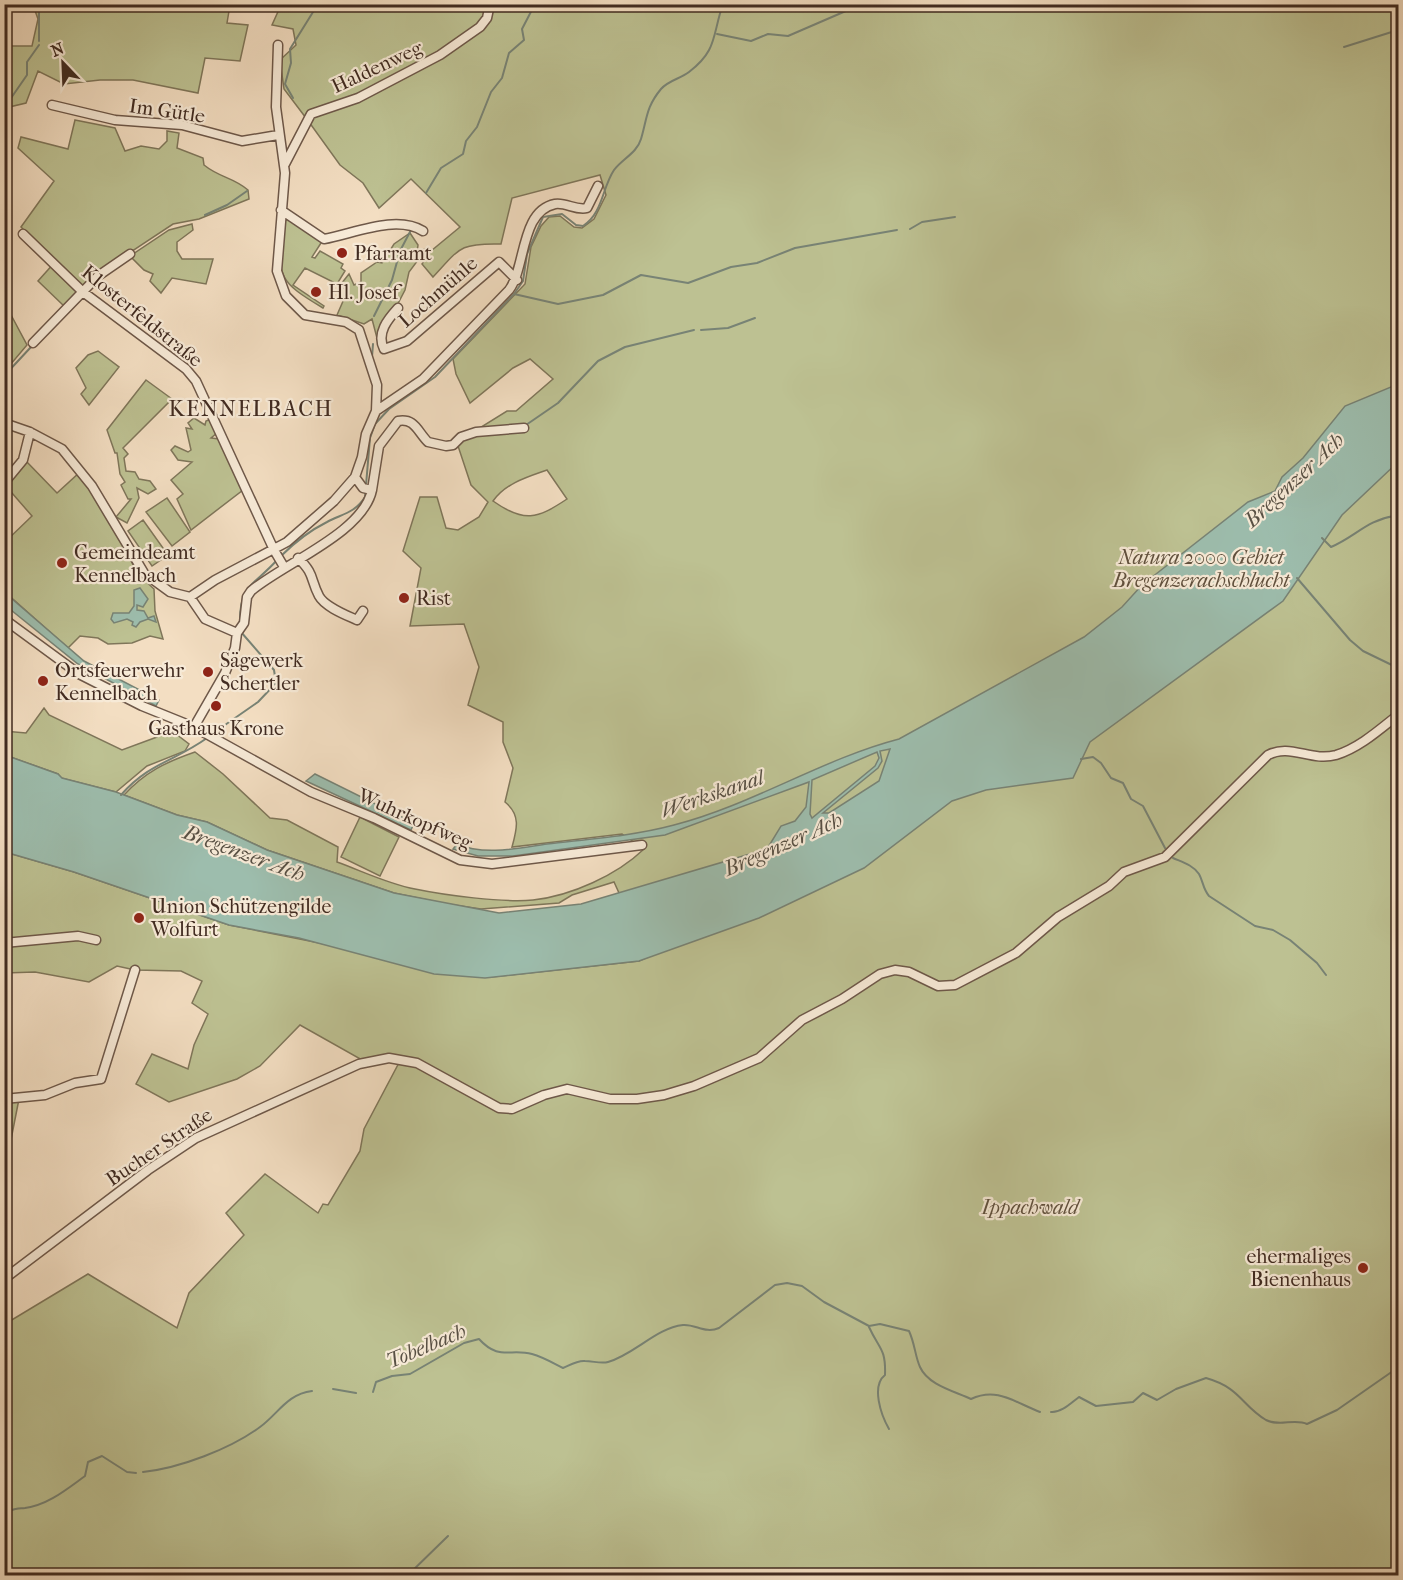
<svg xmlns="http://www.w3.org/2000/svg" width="1403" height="1580" font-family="'IM FELL French Canon',serif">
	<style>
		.green { fill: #bdc192; stroke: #7f765a; stroke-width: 1.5; fill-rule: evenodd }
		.water { fill: #9dbdad; stroke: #788375; stroke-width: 1.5; fill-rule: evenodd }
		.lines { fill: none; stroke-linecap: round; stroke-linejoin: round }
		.stream { stroke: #788375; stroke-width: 2 }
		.minor-casing { stroke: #6e5849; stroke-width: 11 }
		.minor { stroke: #f7ead7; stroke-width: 8 }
		.poi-dot { fill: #8f2418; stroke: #f7ead7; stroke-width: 2 }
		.labels { text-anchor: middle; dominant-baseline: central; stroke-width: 4.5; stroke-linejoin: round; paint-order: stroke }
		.street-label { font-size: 20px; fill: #412b21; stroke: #f7ead7 }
		.poi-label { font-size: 20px; fill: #412b21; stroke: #f7ead7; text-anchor: start }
		.park-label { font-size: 20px; font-style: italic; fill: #60503d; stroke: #f7ead7 }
		.water-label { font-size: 21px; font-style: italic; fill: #585044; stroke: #f7ead7 }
		.quarter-label { font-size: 22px; letter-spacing: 1.5px; fill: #412b21; stroke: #f7ead7 }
	</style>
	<rect width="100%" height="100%" fill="#f3dec2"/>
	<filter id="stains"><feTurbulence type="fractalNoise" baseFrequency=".00333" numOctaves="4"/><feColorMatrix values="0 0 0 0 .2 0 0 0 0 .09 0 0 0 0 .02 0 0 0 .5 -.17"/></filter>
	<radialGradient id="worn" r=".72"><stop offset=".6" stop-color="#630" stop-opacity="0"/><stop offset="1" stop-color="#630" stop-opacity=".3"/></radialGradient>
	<path class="green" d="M33,5H230L227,23L248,25L240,61L205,58L198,93L133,80H100L64,84L38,71L26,103L5,108V46H32L38,19Z
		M281,5H488L481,24L464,39L389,81L306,118L284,89L280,60L296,45L293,29L272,25Z
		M493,5H1398V1575L5,1576V1324L88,1274L177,1328L189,1293L244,1235L226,1213L265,1174L318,1213L323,1204L328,1205L360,1151L364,1129L402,1057L394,1055L362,1060L300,1025L260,1066L237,1079L169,1102L136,1084L152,1054L188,1069L194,1045L208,1014L192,1003L202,981L181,971L135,970L117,966L89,982L35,972L5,973V852L74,872L229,925L491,977L639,961L648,957L614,882L572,895L559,903L481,909L447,904L394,893L267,850L207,822L177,815L124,795C145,772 166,762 195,752L223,774L270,818L287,820L338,847L337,862C362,871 388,884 415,889C444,895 503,903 533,900C571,896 617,875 644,849L622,834L512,847C517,829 521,815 505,802L513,768L503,742V722L468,705L479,667L464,624L410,626L421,568L403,551L420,497H437L446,528L458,530L479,517L488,502L471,485L458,446L465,437L507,411H516L553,379L530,359L513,368L470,403L456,374L453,359L525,284L531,247L541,226L549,217L560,216L574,227L582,228L594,219L606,195L600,175L512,198L501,244C459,243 460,248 433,277L422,264L431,251L460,227L411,179L379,208L363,183L340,165L309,122L317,113L469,39ZM547,470L567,499C537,519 524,523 493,501C506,483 527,477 547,470Z
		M75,120L115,128L125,151L141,146L159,149L167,141V131L179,133L177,148L203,158L204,165C220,178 233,177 248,190L249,199L199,219L173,224L96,275L65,307L38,281L55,262L21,227L54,181L18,148L21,137L68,149Z
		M287,218L320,238L321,243L312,257L315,258L320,251L343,264L341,268L345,271L337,284L305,268L293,285L324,306L323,308C274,279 279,276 282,222Z
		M192,224L193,230L177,242V251L182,259H213L206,284L172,278L161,293L150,281L153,274L144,270L130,256L169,230Z
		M410,233L418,245L417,253L427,248L409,272L405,290L378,342L372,319L364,324L337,315L347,292L341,284L349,274L354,285L361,282V273L377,262L382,263L394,244Z
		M10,313L27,345L5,371V318Z
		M98,351L119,367L89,405L81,394L86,388L76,368L88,355Z
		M146,380L172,399L123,448L128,454L124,458L126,471L135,472L139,479L150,481L156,489L148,494L137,488L139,498L127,523L116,517L131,499H128L121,485L125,482L120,474L117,453H115L107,430Z
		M194,418L205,425L206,421L211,419L217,433L211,438L219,439L243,490L191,530L177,499L183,494L171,480L192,462L178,460L171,450L175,446L188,452L191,450L186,428L192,429L188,423Z
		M26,461L57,493L79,473L106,513L138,574L154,589L155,611L163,639L150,636L132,643L108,644L98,638L80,636L68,648L5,592V542L32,516L5,485Z
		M167,498L190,532L172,546L146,512Z
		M143,520L168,555L152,566L128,531Z
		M44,708L49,715L122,750L157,737L168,728L189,744L185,751L147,766L116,792L61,778L58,774L5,755L4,731L26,733Z
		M360,817L399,837L380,876L341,857Z
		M19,1099L5,1170V1100Z"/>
	<path class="water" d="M1398,384V462L1342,515L1283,601L1090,742L1073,778L986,790L952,801L864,868L759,918L639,961L485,978L434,974L299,938L229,925L74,872L5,852V755L58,774L62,778L116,792L177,815L207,822L267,850L394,893L499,913L581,904L767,849L781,826L795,821L806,807L809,782L665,835L513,856H478L453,849L457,844C484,856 519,848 547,844C589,839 633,836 674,825C752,805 822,759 899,739L1084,637L1122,607L1142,585L1248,502L1275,491L1282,477L1303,458L1345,406ZM890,749L879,781L829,813H823L878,768L882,761L880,751ZM877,752L879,758L875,766L812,818L810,814L812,780Z
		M140,588L148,599L143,607L137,605V610L144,611L148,618L154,616L156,622L148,619L140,622L136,627L132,625L133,622L127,619L114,623L111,619L113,613H129L134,606V590Z
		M4,592L84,661L159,700L156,706L78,664L11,610L5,603Z
		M315,774L414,823L411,830L306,781Z"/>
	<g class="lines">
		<path class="stream" d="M717,34L751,41L768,34L788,36L862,4
			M39,41V4
			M1344,47L1398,30
			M293,98L285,84L291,63L290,49L318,4
			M4,103L9,101L27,75V62L39,45
			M426,193L441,168L463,154L466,141L477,127L491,92L502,78L509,53L524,40L522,29L535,4
			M205,215L227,205L247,191
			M910,229L922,222L955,217
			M514,294L558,304L603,295L641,275L688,283L731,267L757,263L795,248L897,230
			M374,316L392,280L400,251L412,228
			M701,330L728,328L755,318
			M372,357L373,344
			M4,376L31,347
			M379,377L381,403
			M526,425L558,403L598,361L625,347L694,330
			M1322,538L1331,547C1355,537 1367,520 1394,516L1398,520
			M281,556C294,543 311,530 327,522C342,514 355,513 365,497L370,438L375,424L389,409L435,377L514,294L523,281L527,254L543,217L562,214L576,225L583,226C603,213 602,188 614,170C622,159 637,153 641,139C647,119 646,107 661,89C669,80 680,79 689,72C718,50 712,35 723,4
			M1297,578L1350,640L1363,651L1398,668
			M240,620C240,584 255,585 277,560
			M212,734L258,702L276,683L274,670L241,632
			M1081,759L1093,757L1101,763L1111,778L1123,783L1131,799L1143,806L1165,848
			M121,795C149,763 175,761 207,738
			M1173,858C1182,862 1193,865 1199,874C1203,881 1203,889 1209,896L1255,926L1273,930L1290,940L1317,963L1326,975
			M869,1327C879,1349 886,1348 885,1375C871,1386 881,1415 889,1429
			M333,1389L356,1393
			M373,1392L376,1382L392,1376L410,1374L464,1343L479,1339C499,1361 510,1348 532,1354C543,1357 553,1363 563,1368C570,1365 578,1360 585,1361C593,1361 601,1364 608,1362C635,1354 656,1328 683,1325C696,1324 705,1334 719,1328L775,1285L787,1283L802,1286L824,1302L869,1326L880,1324L909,1331C915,1344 915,1356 920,1367C928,1385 954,1391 971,1399C997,1387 1014,1402 1040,1412
			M1051,1412C1061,1413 1071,1403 1079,1397L1096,1406L1133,1402L1143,1393L1157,1400L1176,1389L1206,1378C1241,1388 1241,1405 1266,1420C1279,1427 1295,1418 1307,1424L1337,1410L1393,1371L1398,1372
			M143,1472C180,1468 230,1449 260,1427C278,1414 287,1394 312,1391
			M4,1518C11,1508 14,1509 25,1508C48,1505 67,1489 85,1476L88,1462L102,1456L127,1472L136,1473
			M407,1576L448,1536"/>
		<defs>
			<path id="minor" d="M52,105L115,120L182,125L242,141L278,135
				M285,164L311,114L358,98L440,55L480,27L487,18L490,4
				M281,210L324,239C353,234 396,214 423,231
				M23,234L83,292L186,369L196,381L274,550L284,567
				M398,308C388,319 376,333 384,349L407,341L499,262L517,280
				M33,343L98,276L130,254
				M376,411L423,379L509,290C526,268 520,211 555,204C566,202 576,211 587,208L598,186
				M4,423L30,432L62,449L92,486L144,573L170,592L190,597L215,580L287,542L334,501L355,477L362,457L366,434L376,411L377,385L359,330L346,322L305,315L286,296L277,271L285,173L276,107L278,45
				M4,483L23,460L30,432
				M372,490L379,446L398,421C415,418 417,431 428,442L446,446L453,445L461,437L476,432L524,428
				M298,558C315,574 310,579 319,596C325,607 346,615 357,620L363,611
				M190,597L205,619L237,633
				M4,619L79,674L142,706L194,727L311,792L374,818L460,860L492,864L642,845
				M194,727L225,673L235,648L237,633L244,623L247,597L251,591C284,563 363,533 372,490L363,488L355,477
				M4,943L78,936L96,940
				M4,1099L45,1095L75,1083L101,1079L135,970
				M4,1279L148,1170L196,1138L359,1064L389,1058L417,1063L499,1108L512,1109L544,1095L567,1089L610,1099H637L664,1095L694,1086L759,1058L802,1020L842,999L880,974L895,970L909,972L938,986L955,985L1016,953L1058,917L1109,886L1124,872L1165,857L1268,755C1290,743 1311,762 1336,755C1359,748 1379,730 1398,715"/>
		</defs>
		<use href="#minor" class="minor-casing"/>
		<use href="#minor" class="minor"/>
	</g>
	<g class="poi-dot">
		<circle cx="342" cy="253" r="6"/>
		<circle cx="316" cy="292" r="6"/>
		<circle cx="62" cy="563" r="6"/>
		<circle cx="404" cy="598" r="6"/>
		<circle cx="208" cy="672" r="6"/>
		<circle cx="43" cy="681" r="6"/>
		<circle cx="216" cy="706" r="6"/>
		<circle cx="139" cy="918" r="6"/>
		<circle cx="1363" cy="1268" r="6"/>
	</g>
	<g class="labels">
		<g class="street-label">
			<text transform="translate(377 67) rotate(-25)">Haldenweg</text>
			<text transform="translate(167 111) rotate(8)">Im Gütle</text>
			<text transform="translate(438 292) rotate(-41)">Lochmühle</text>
			<text transform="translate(142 316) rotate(39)">Klosterfeldstraße</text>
			<text transform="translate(415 819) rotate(24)">Wuhrkopfweg</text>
			<text transform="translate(159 1147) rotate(-34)">Bucher Straße</text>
		</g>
		<g class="poi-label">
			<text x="354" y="253">Pfarramt</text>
			<text x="328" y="292">Hl. Josef</text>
			<text x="74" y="552">Gemeindeamt<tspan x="74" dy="23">Kennelbach</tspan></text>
			<text x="416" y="598">Rist</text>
			<text x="220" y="660">Sägewerk<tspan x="220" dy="23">Schertler</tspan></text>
			<text x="55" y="670">Ortsfeuerwehr<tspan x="55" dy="23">Kennelbach</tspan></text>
			<text x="216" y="728" text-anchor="middle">Gasthaus Krone</text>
			<text x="151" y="906">Union Schützengilde<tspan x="151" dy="23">Wolfurt</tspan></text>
			<text x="1351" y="1256" text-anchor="end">ehermaliges<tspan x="1351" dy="23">Bienenhaus</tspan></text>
		</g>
		<g class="park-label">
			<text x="1201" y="557">Natura 2000 Gebiet<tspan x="1201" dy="23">Bregenzerachschlucht</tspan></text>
			<text x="1030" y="1207">Ippachwald</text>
		</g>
		<g class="water-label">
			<text transform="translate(1294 480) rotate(-43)">Bregenzer Ach</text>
			<text transform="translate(712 794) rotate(-19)">Werkskanal</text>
			<text transform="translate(783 844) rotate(-24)">Bregenzer Ach</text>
			<text transform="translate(244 853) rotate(20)">Bregenzer Ach</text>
			<text transform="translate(426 1346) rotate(-23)">Tobelbach</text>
		</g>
		<g class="quarter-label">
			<text x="251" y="409">KENNELBACH</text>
		</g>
	</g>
	<rect width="1403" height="1580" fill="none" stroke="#f3dec2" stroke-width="24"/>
	<rect x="6" y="6" width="1391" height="1568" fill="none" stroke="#412b21" stroke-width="3"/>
	<rect x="12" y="12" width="1379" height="1556" fill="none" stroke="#412b21" stroke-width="1.5"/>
	<g transform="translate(63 63) rotate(337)" stroke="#f7ead7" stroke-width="4.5" paint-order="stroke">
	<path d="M0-4.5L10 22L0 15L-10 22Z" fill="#412b21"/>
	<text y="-9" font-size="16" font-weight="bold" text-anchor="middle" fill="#412b21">N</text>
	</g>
	<rect width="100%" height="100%" filter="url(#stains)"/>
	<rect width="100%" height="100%" fill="url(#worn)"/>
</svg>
